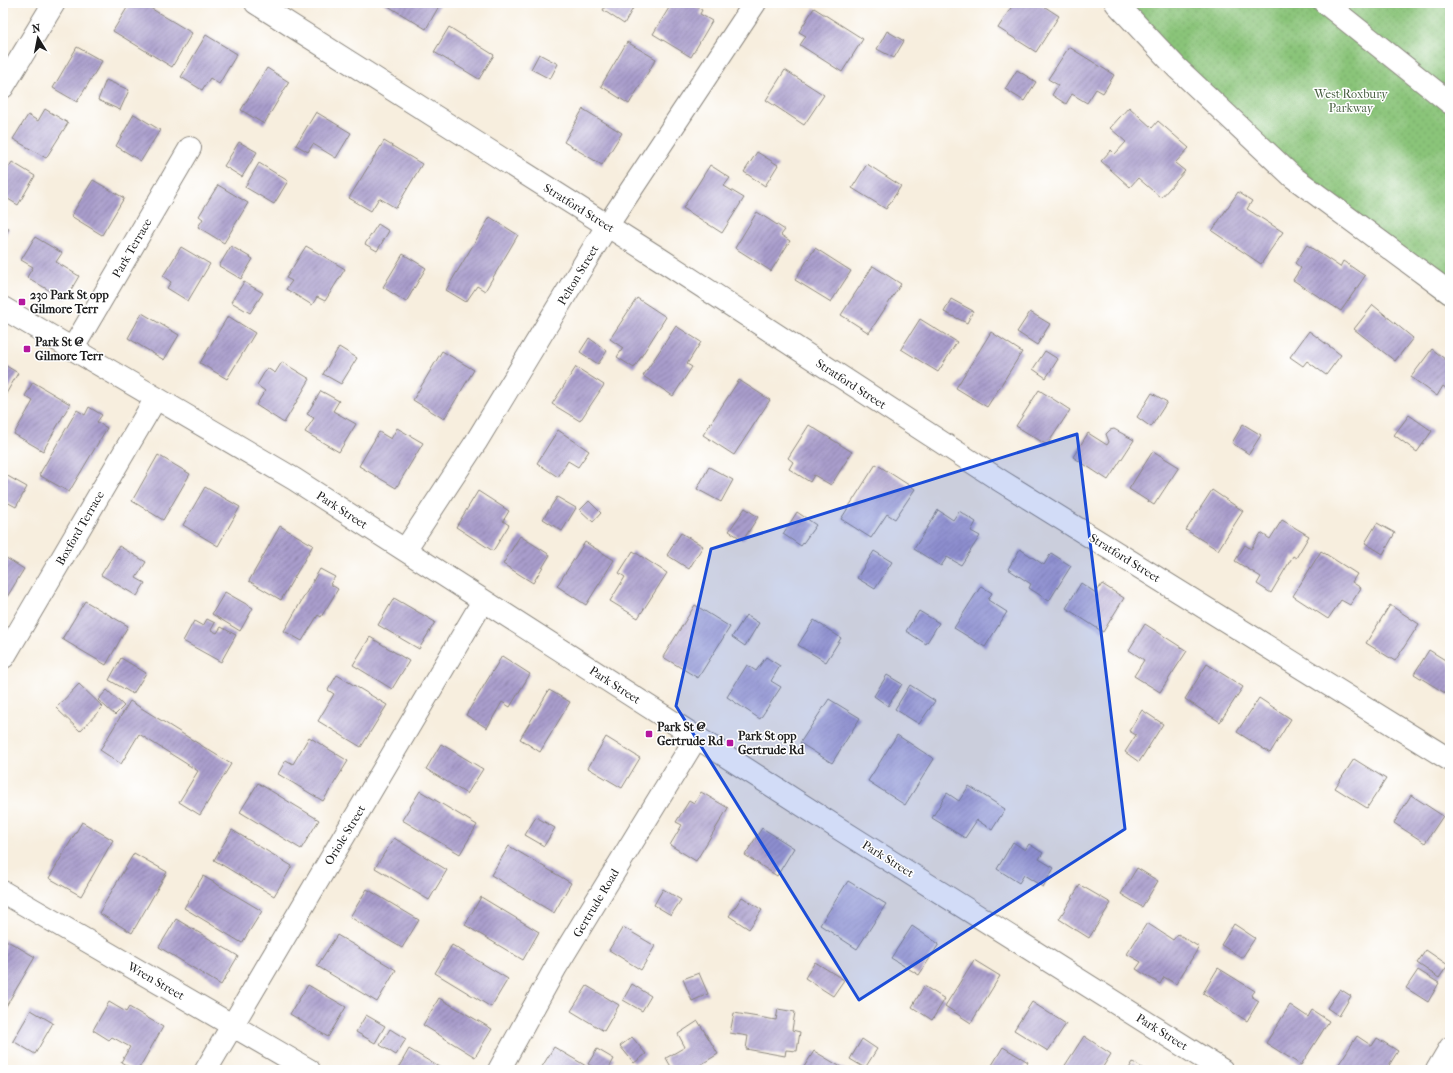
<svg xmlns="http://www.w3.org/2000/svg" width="1453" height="1073" font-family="'IM FELL French Canon',serif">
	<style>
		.grass { fill: url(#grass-dots); stroke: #53704a }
		.building { fill: url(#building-hatch) }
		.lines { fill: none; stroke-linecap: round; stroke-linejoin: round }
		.street-casing { stroke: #8a857d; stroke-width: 24 }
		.primary-casing { stroke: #8a857d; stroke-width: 24 }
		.street { stroke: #fff; stroke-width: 22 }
		.primary { stroke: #fff; stroke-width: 22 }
		.marked { fill: #1d4ed8; fill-opacity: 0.2; stroke: #1d4ed8; stroke-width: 3; stroke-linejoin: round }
		.poi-dot { fill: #b5179e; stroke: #fff; stroke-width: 1.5 }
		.labels { text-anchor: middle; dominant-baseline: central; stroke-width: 3; stroke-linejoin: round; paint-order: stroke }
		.park-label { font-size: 12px; fill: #485f41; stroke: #fff }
		.street-label { font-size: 12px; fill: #1c1c1c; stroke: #fff }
		.poi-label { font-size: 12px; font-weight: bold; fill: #1c1c1c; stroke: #fff; text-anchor: start }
	</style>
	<defs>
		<pattern id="grass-dots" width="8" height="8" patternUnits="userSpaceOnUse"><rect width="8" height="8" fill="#8ac479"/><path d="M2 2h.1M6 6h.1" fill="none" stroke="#76a868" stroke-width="1.8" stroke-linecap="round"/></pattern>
		<pattern id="building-hatch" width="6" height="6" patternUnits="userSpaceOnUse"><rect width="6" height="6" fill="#a99dcc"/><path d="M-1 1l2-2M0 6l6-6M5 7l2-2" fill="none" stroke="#897fa5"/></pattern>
	</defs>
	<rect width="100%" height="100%" fill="#fff"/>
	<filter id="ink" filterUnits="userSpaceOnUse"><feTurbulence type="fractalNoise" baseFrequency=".025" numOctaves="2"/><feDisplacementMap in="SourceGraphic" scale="8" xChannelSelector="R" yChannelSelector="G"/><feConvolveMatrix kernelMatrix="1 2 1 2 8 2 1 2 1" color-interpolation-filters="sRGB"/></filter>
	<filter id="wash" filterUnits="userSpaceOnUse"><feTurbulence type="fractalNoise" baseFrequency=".012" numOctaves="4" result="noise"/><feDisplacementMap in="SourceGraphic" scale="16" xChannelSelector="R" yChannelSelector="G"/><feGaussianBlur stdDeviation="0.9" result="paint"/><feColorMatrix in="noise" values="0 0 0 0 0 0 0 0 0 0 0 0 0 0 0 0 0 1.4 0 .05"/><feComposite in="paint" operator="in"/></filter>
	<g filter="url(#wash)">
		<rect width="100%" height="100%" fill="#f7eede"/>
		<path class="grass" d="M1105,3H1450V303L1151,50Z"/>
		<g id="blocks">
			<path class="building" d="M130,3H142L192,33L172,67L113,31Z
				M383,3H434L439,6L426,29Z
				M607,3H636L624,24L603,10Z
				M672,3H690L702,10L700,14L712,21L691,57L653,34Z
				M1014,3H1039L1059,16L1036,52L998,28Z
				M814,8L863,39L842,72L800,45L806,36L799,32Z
				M449,27L494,55L479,79L434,52Z
				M887,31L904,41L894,58L877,49Z
				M206,35L237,54L219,84L210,78L202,90L181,77Z
				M627,42L656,59L629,104L601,86Z
				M77,47L102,61L77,102L53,88Z
				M1069,47L1114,75L1103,93L1096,89L1087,103L1072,94L1066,104L1052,95L1058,85L1048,79Z
				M539,54L558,64L550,79L531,69Z
				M267,68L289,82L264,124L241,110Z
				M785,70L824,95L804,125L766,100Z
				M1017,70L1036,82L1024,101L1005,89Z
				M106,80L129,90L120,110L98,100Z
				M1129,107L1152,128L1158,121L1189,148L1175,163L1185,171L1161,198L1138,178L1130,187L1101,161L1111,150L1115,154L1126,142L1110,128Z
				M45,109L68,123L46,158L13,139L28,115L38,121Z
				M583,109L622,133L602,165L564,142Z
				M316,112L351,133L336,158L313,144L308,152L296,145Z
				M134,114L160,130L141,161L116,146Z
				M384,141L422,164L396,208L379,198L371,211L349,198Z
				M239,142L257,152L242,177L224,166Z
				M757,152L778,165L765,186L744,172Z
				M12,162L35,176L18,205L3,196V177Z
				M259,163L288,181L274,204L245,187Z
				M867,164L901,186L886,209L852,188Z
				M710,165L730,178L724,186L744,198L722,233L683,208Z
				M93,180L124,198L102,235L71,216Z
				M218,185L248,203L224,243L198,227L203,219L199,216Z
				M1238,192L1252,201L1247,209L1283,232L1261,264L1212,231Z
				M757,212L785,230L781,235L790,241L771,271L735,248Z
				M490,217L518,235L485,291L477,286L466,302L446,290Z
				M378,224L389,231L377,251L365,244Z
				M3,226L9,229L3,239Z
				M35,237L62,253L56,262L79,276L65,300L27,277L33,267L21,260Z
				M1307,245L1340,267L1343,261L1365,276L1341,311L1293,280L1301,268L1295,263Z
				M231,246L253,259L241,279L219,266Z
				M306,246L345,269L325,301L317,297L312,305L286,289L292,281L286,278Z
				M181,247L210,264L188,301L167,288L171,282L163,276Z
				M815,248L851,271L831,302L795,280Z
				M403,254L426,268L406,302L383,287Z
				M873,266L901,284L869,333L841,315Z
				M244,282L263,293L250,313L231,302Z
				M637,298L666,317L634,368L617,357L623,348L610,339Z
				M951,299L973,311L967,323L944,312Z
				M1373,305L1413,338L1395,361L1354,329Z
				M1030,312L1050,324L1037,345L1017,332Z
				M142,313L179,335L164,360L128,338Z
				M228,316L255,333L227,379L200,363Z
				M920,319L957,342L938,372L901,349Z
				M676,326L701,342L687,364L692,367L673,396L643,376Z
				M1309,331L1341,355L1326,375L1307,361L1303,366L1290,357Z
				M991,332L1022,352L987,407L956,388Z
				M589,338L607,351L598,364L580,352Z
				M339,347L357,358L341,384L323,374Z
				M1432,349L1450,363V391L1443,386L1437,396L1411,377Z
				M442,351L474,370L444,419L413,400Z
				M1045,351L1058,359L1046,378L1033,369Z
				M282,362L310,379L284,423L256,405L265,391L257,385L267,368L275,373Z
				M3,364L18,373L3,399Z
				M576,367L604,385L580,421L552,404Z
				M739,380L770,400L734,455L703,435Z
				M33,382L70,404L43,451L14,434L33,401L25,396Z
				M1039,390L1070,410L1047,445L1016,426Z
				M321,391L339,401L333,411L356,424L339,452L305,432L314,418L307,414Z
				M1152,393L1167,402L1151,427L1137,417Z
				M89,407L102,415L97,422L107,428L69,492L39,475L77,410L85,415Z
				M1409,415L1432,431L1417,452L1394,435Z
				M1243,424L1261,435L1249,454L1232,443Z
				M809,425L852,452L831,485L814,475L810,482L789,469L793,462L788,458Z
				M397,428L423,443L396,488L359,466L379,432L391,439Z
				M1114,429L1134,440L1108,480L1073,457L1088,433L1107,445L1109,442L1106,434L1110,430Z
				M558,430L589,451L578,467L568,461L558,477L537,463Z
				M1153,451L1179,467L1154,505L1129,489Z
				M158,455L190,474L163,520L132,501Z
				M876,464L915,489L895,519L887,514L871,538L841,519Z
				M709,467L733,480L721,502L697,489Z
				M4,474L27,487L16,507L3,500Z
				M205,487L240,507L218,546L183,525Z
				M1212,490L1243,511L1218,550L1186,530Z
				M478,491L509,511L503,521L509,525L493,551L456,527Z
				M557,497L576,508L562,531L543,519Z
				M589,501L601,513L593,522L580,510Z
				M745,508L758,517L743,540L729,531Z
				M938,510L953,520L959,511L976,522L971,531L980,536L961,565L947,557L941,566L914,549Z
				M797,512L816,525L801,546L783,534Z
				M1282,520L1309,536L1296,558L1293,556L1271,593L1257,584L1261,577L1235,561L1245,545L1251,549L1261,533L1270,539Z
				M1377,523L1395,533L1383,554L1365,543Z
				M280,526L313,545L281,600L249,581Z
				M681,533L703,546L689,569L667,555Z
				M520,536L550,555L533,583L503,564Z
				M585,542L614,560L586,605L557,586Z
				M119,546L146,562L136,578L145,583L137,596L101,575Z
				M1020,549L1044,565L1051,553L1071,566L1049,601L1029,588L1031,584L1008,569Z
				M633,551L667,573L638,618L610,601L625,577L619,573Z
				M874,551L892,562L875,589L857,578Z
				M1321,551L1357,574L1352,582L1361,588L1350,605L1341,600L1328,619L1293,596Z
				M3,556L24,569L7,597L3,595Z
				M320,569L335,577L330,584L338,589L321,617L318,615L302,641L284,631Z
				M1081,583L1096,593L1102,584L1124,598L1103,632L1066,608Z
				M981,586L992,593L988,600L1007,612L985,647L954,628Z
				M225,592L253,608L240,631L212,614Z
				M394,598L435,622L419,649L378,625Z
				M85,601L128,626L106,665L62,639Z
				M695,605L730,627L698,678L663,657Z
				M1390,605L1419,624L1395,661L1366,643Z
				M919,611L939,623L926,644L906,631Z
				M746,615L759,623L745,646L732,637Z
				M207,619L215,623L211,630L217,633L221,627L236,635L221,662L183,641L194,621L203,626Z
				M814,620L841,638L826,662L798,645Z
				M1145,624L1187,651L1160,692L1134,676L1144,660L1129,650Z
				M370,637L409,661L392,689L353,665Z
				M1429,650L1450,663V696L1414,674Z
				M502,656L530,674L510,707L502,702L487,728L466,715Z
				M766,657L780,666L771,681L781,687L760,719L727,697L747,665L756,671Z
				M121,658L146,673L133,694L109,680Z
				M1207,664L1243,687L1220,722L1185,699Z
				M337,675L387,705L361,747L318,721L334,694L328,690Z
				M887,675L902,684L888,706L874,696Z
				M79,684L103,707L80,731L56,708Z
				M910,685L935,701L919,724L895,709Z
				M107,690L124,706L115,715L98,700Z
				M549,690L570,702L540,752L520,739Z
				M1259,698L1291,719L1270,753L1237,732Z
				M829,699L860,718L832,763L800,743Z
				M130,701L231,764L200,815L179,802L198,771L139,734L121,764L100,750Z
				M1142,710L1163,724L1139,762L1125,752L1136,735L1129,731Z
				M897,735L934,759L905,805L868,781Z
				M309,737L348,761L323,801L278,774L286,760L293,764Z
				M606,737L640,758L622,788L588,768Z
				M441,744L483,769L467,794L426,769Z
				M1354,759L1386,779L1367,808L1335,788Z
				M258,783L319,820L301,849L240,812Z
				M969,786L1005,809L992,830L977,820L965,838L932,818L947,793L959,801Z
				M420,791L477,825L460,854L402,820Z
				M701,792L728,808L696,861L670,845L682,825L676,822L689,801L694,804Z
				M1411,795L1443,816L1425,843L1394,823Z
				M536,817L555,828L544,846L525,835Z
				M82,822L113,840L81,896L49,878Z
				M762,828L794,848L777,876L745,855Z
				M232,830L292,866L274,896L214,860Z
				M394,838L447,870L429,900L375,868Z
				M1013,842L1025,850L1029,844L1043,853L1039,859L1054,868L1043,887L1024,875L1019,883L997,869Z
				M509,846L571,883L554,913L491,875Z
				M134,853L167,872L132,933L99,913Z
				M1137,868L1158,881L1142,907L1121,894Z
				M203,876L262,911L242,943L184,908Z
				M848,881L886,904L857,949L820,925Z
				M1080,885L1111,903L1089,938L1059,919Z
				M367,889L419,920L402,948L350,917Z
				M663,889L681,900L671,915L654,905Z
				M481,897L539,932L523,960L465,925Z
				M742,897L762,910L749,929L729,916Z
				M176,919L238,956L221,985L159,947Z
				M1147,923L1173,940L1178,934L1199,947L1176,984L1164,977L1160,984L1136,969L1141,962L1127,954Z
				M1234,924L1255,938L1242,958L1221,945Z
				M912,926L939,944L919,975L891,958Z
				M623,927L655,946L641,970L609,950Z
				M337,935L396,970L377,1002L317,966Z
				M4,939L35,957L5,1008L3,1007Z
				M452,945L508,979L491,1007L435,973Z
				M1426,950L1448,965L1439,978L1417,963Z
				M974,960L1000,976L971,1023L945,1006Z
				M815,962L844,980L833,996L805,978Z
				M1218,968L1255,991L1251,996L1259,1001L1247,1021L1203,993Z
				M1418,970L1439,983L1428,1002L1406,988Z
				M699,973L708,994L692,1001L683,979Z
				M632,984L651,996L642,1011L623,1000Z
				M308,985L346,1007L328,1037L290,1014Z
				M587,986L619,1005L604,1031L571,1011Z
				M924,986L945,999L932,1020L912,1007Z
				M1340,989L1351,996L1339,1016L1327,1008Z
				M439,998L492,1029L475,1057L423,1025Z
				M109,1002L126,1012L129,1007L163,1027L138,1070H134L121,1062L130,1047L112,1037L109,1040L93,1030Z
				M1032,1002L1066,1024L1048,1051L1014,1030Z
				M1290,1005L1308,1017L1312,1010L1329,1021L1301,1065L1266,1043Z
				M778,1009L795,1012L792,1030L800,1032L797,1051L786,1050L785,1056L746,1049L748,1036L730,1033L734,1013L776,1020Z
				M31,1010L53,1023L35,1054L13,1041Z
				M366,1015L385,1026L375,1043L356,1032Z
				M698,1021L718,1054L692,1070H673L666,1058L685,1047L678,1034Z
				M390,1029L406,1039L396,1055L380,1045Z
				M1084,1036L1111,1054L1101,1070H1062Z
				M1357,1036L1372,1046L1377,1038L1398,1051L1386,1070H1335Z
				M632,1037L646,1054L634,1063L620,1046Z
				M862,1039L877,1049L865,1068L850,1059Z
				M554,1047L586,1066L584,1070H540Z
				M1003,1047L1028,1062L1023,1070H989Z
				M409,1049L444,1070H397Z
				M597,1049L614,1059L608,1070H597L588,1064Z
				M814,1051L846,1070H802Z
				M1133,1062L1145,1070H1128Z"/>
		</g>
	</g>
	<g filter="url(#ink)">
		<use href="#blocks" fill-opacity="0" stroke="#8a857d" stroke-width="1"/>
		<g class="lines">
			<defs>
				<path id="street" d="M256,3L660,259L1001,481L1450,760
					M1116,3L1177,68L1293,177L1450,293
					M3,87L54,3
					M3,308L294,479L838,828L1222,1070
					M73,348L190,148
					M405,550L476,442L607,226L755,3
					M4,657L156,398
					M3,892L309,1070
					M206,1070L483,601
					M499,1070L556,967L696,738
					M1437,1070L1450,1048"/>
				<path id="primary" d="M1325,3L1450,103"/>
			</defs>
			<use href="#street" class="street-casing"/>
			<use href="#primary" class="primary-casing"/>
			<use href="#street" class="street"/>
			<use href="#primary" class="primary"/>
		</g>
	</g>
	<path class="marked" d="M1077,434L1125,829L859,1000L676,706L711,549Z"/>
	<g class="poi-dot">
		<rect x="18" y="298" width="8" height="8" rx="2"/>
		<rect x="23" y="345" width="8" height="8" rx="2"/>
		<rect x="645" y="730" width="8" height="8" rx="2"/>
		<rect x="726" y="739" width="8" height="8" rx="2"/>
	</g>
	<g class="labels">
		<g class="park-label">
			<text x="1351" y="94">West Roxbury<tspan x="1351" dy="14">Parkway</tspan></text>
		</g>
		<g class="street-label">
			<text transform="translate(579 208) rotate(32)">Stratford Street</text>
			<text transform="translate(132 248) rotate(-60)">Park Terrace</text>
			<text transform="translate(578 275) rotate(-59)">Pelton Street</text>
			<text transform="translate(851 384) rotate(33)">Stratford Street</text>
			<text transform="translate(342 510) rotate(33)">Park Street</text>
			<text transform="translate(80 528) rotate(-60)">Boxford Terrace</text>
			<text transform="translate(1125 558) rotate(32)">Stratford Street</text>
			<text transform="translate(615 685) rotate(33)">Park Street</text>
			<text transform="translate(345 835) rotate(-59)">Oriole Street</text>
			<text transform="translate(888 859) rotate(32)">Park Street</text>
			<text transform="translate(596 903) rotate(-59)">Gertrude Road</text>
			<text transform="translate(156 981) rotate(30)">Wren Street</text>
			<text transform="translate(1162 1032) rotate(32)">Park Street</text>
		</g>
		<g class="poi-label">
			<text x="30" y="295">230 Park St opp<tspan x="30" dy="14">Gilmore Terr</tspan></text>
			<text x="35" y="342">Park St @<tspan x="35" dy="14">Gilmore Terr</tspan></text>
			<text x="657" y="727">Park St @<tspan x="657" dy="14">Gertrude Rd</tspan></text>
			<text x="738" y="736">Park St opp<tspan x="738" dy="14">Gertrude Rd</tspan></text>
		</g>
	</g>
	<rect width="1453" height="1073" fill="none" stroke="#fff" stroke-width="16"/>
	<g transform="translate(38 38) rotate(350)" stroke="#ffffff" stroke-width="3" paint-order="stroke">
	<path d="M0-3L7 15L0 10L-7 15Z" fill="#1c1c1c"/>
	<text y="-6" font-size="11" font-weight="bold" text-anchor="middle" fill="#1c1c1c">N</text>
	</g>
</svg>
